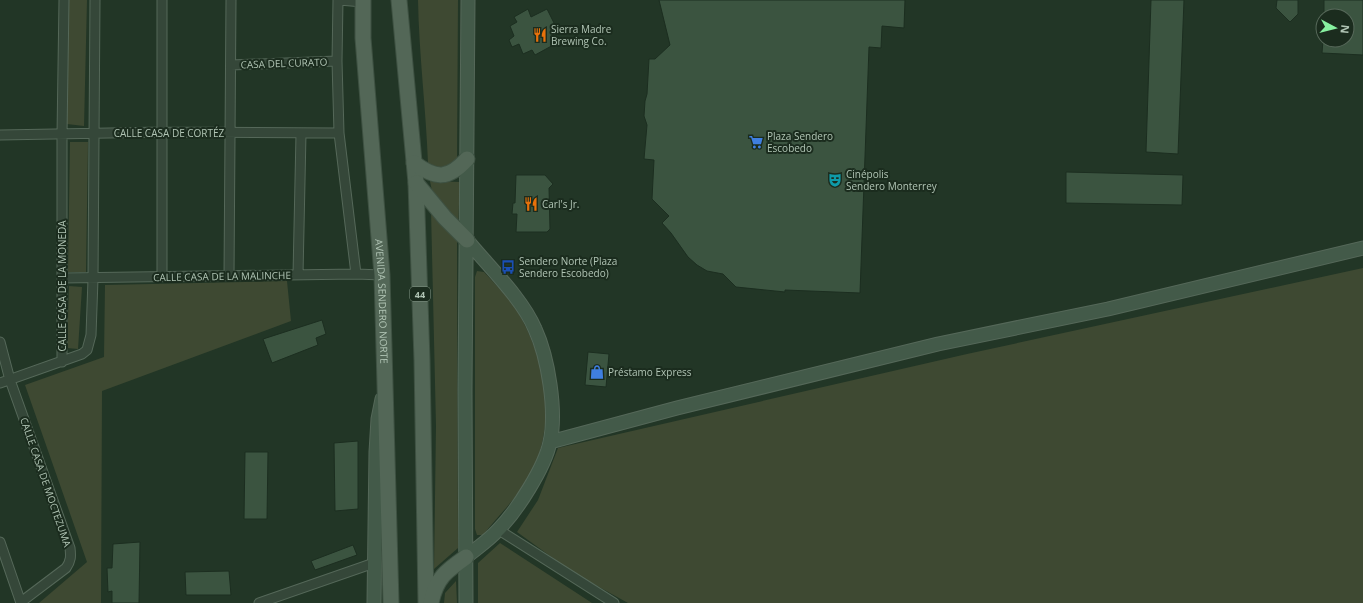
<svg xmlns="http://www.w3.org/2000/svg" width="1363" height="603" font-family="'Open Sans',sans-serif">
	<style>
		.green { fill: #3e4932 }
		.building { fill: #3b5440; stroke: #1c2e20 }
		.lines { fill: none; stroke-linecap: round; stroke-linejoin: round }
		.street-casing { stroke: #556859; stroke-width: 11 }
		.secondary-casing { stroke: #556859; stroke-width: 15 }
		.primary-casing { stroke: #3e5142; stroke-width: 17 }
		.street { stroke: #354739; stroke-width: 9 }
		.secondary { stroke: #435a49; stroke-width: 13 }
		.primary { stroke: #536757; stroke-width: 15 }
		.labels { text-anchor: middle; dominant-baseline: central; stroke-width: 4; stroke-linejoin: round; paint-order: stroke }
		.shield { fill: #1b2c1e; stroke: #839687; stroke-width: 1 }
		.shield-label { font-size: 9px; font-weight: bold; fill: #b0c4b4 }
		.poi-label { font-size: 10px; fill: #b0c4b4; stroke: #1b2c1e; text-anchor: start }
		.street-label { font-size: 10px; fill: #b0c4b4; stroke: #1b2c1e }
	</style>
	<rect width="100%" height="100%" fill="#223626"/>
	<path class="green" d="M68,0H87L84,126L67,124Z
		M418,0H458L457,163C446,171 439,171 428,163C426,109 419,55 418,0Z
		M70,142H88L86,272H68Z
		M430,181L460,182L458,226L432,191Z
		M431,210L457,240L458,548L434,569L436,426Z
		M1363,268V603H628L572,572L517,532L538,500L558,448L967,354Z
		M477,271L484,272C496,285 510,299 519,314C547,363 558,430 527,480C515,500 497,517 483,535H477L475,529V277Z
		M287,281L291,321L102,391L101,603H39L87,562L25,385L104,357L105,285Z
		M69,286L82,287L78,349L67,348Z
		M500,543L592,603H478V563Z
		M456,581L457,603H444L445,593Z"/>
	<path class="building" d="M659,0H905L904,28L882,26L881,48L869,47L860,293L785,290V292L736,287L723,274L707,271L697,265L688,257L671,233L662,223L669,216L652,199L654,160L644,159L647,125L644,116L645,101L647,94L649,59H655L670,45Z
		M1151,0H1184L1178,154L1146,152Z
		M1277,0H1298V14L1290,22L1276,8Z
		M1324,0H1363V55L1322,53L1323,40H1347V16H1324Z
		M528,9L531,17L547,9L559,33L553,36L557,43L535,55L532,50L523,54L519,44L512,47L509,40L514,36L510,26L517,22L514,17Z
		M1066,172L1183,175L1182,205L1066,203Z
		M516,175H545L553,184L549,188L550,229L547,232H516L517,214H512L513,203H515Z
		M322,320L326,334L316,338L318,345L272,363L263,339Z
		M588,352L609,354L606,387L585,385Z
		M358,441V509L335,511L334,443Z
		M245,452H268L267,519H244Z
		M140,542L139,603H112V591L108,592L107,568H112L113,544Z
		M353,545L357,555L315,570L311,561Z
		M229,571L231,595H186L185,572Z"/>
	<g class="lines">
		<defs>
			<path id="street" d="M162,0V276
				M338,0L337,61L339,133L356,274
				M339,0L363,2
				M231,65L337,61
				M0,135L163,132L339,133
				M298,275L301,134
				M229,276L231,0
				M63,278L356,274L382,275
				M0,342L10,380L70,548C71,556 71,561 66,568L21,602
				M62,362V135L64,0
				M0,383L82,354L87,350L91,335L93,279L95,0
				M499,530L614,603
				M0,542L21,603
				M259,603L374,563"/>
			<path id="secondary" d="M550,442L677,408L938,344L1108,309L1363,248
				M466,557C477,548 489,540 498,530C517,511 545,467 550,442C557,411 548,357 535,329C522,298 488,266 467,240
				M374,603L376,452L378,419L382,399
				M466,603L465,391L468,0"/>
			<g id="primary">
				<path id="s1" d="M363,0V38L382,275L391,603"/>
				<path d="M399,0L416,183L422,360L426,603"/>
				<path d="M414,163C436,179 448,180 467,159"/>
				<path d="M416,183L445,218L467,240"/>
				<path d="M431,603C436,578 446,571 466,557"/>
			</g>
		</defs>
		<use href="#street" class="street-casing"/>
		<use href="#secondary" class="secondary-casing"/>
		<use href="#primary" class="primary-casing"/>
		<use href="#street" class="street"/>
		<use href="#secondary" class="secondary"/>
		<use href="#primary" class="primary"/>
	</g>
	<defs>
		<symbol id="restaurant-bare" viewBox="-9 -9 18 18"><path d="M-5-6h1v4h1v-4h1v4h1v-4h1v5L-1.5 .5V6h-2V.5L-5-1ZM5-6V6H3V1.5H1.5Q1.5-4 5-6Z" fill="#e8710a" stroke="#1b2c1e" stroke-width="2.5" paint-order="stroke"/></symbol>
		<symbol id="supermarket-bare" viewBox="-9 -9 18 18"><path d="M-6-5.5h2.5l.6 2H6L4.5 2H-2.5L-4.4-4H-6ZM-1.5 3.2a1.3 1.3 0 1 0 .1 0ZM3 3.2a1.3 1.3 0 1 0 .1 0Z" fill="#3f7fe0" stroke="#1b2c1e" stroke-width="2.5" paint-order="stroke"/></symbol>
		<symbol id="theatre-bare" viewBox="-9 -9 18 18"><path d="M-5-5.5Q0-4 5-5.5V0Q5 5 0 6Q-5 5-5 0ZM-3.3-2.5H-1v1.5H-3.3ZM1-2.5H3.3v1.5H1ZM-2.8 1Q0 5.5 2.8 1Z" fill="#0f9aa8" stroke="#1b2c1e" stroke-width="2.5" paint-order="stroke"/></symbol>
		<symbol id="bus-bare" viewBox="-9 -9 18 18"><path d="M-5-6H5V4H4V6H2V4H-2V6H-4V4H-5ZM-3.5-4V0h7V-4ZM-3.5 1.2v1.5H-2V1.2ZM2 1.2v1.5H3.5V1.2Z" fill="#1a4fb4" stroke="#1b2c1e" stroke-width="2.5" paint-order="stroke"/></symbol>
		<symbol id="shop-bare" viewBox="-9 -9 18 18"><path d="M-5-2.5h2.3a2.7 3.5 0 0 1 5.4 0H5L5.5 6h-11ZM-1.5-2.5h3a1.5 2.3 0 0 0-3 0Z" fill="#3f7fe0" stroke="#1b2c1e" stroke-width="2.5" paint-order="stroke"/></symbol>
	</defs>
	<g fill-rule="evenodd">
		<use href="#restaurant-bare" x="530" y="25" width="20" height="20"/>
		<use href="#supermarket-bare" x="746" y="132" width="20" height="20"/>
		<use href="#theatre-bare" x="825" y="170" width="20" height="20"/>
		<use href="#restaurant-bare" x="521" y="194" width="20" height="20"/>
		<use href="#bus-bare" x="498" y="257" width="20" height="20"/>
		<use href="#shop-bare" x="587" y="362" width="20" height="20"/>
	</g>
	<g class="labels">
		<rect class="shield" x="410" y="287" width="20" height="14" rx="3"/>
		<g class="shield-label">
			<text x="420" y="294">44</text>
		</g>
		<g class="poi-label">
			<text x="551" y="29">Sierra Madre<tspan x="551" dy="12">Brewing Co.</tspan></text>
			<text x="767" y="136">Plaza Sendero<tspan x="767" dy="12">Escobedo</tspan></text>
			<text x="846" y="174">Cinépolis<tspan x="846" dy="12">Sendero Monterrey</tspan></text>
			<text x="542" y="204">Carl's Jr.</text>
			<text x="519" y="261">Sendero Norte (Plaza<tspan x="519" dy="12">Sendero Escobedo)</tspan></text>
			<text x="608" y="372">Préstamo Express</text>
		</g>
		<g class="street-label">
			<text transform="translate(284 63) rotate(-2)">CASA DEL CURATO</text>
			<text x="169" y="133">CALLE CASA DE CORTÉZ</text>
			<text transform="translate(222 276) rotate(-1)">CALLE CASA DE LA MALINCHE</text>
			<text transform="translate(62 286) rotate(-90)">CALLE CASA DE LA MONEDA</text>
			<text stroke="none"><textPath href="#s1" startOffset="302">AVENIDA SENDERO NORTE</textPath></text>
			<text transform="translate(46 482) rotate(71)">CALLE CASA DE MOCTEZUMA</text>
		</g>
	</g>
	<g transform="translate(1335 28) rotate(97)"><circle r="19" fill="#1b2c1e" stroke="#57695a"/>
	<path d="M0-3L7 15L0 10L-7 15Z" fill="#87f1a0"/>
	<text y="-6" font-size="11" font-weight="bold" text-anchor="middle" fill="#b0c4b4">N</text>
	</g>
</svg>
